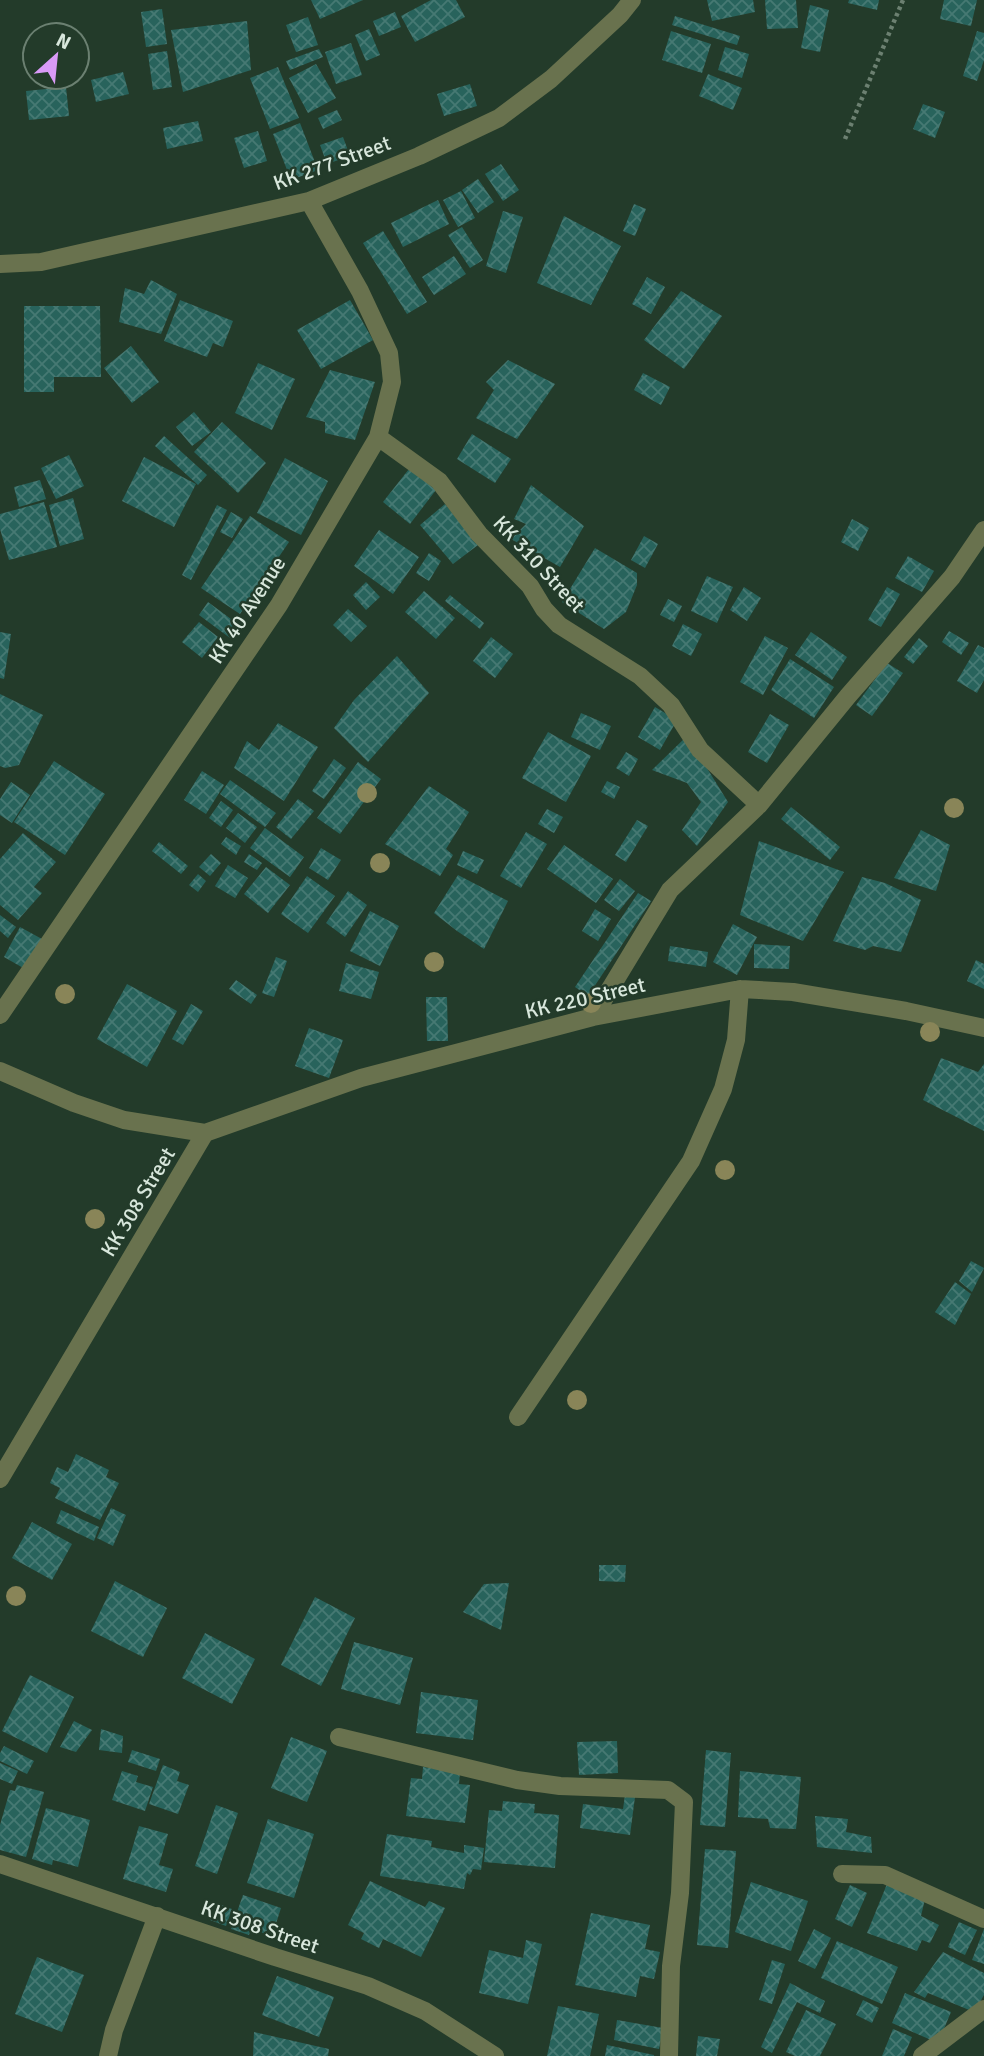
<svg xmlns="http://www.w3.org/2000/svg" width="984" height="2056" font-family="Signika,sans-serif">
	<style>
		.building { fill: url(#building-cross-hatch) }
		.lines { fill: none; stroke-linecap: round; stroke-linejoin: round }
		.path { stroke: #6c8071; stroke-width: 4.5; stroke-dasharray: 3.5 3.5; stroke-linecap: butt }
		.minor { stroke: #69724e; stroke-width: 18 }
		.tree { fill: #898558 }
		.labels { text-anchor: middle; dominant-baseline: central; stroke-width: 5; stroke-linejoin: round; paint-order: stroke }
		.street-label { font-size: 21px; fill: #d8e7dc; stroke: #233b2a }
	</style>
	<defs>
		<pattern id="building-cross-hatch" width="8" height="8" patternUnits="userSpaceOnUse" patternTransform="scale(1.75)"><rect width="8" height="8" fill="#28635c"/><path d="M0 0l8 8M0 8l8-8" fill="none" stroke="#467973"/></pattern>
	</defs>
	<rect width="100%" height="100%" fill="#233b2a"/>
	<path class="building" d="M311,0H363L320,19Z
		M431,0H456L465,17L415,42L401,16Z
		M707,0H753L755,12L712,21Z
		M765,0H796L798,28L767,29Z
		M849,0H879L877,10L848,3Z
		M944,0H977L971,26L940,19Z
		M810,5L829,10L820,52L801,48Z
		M162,9L167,44L146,47L141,12Z
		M395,12L401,27L379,36L373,21Z
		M675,16L740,36L737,45L672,25Z
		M308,17L318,45L296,52L286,25Z
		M247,21L251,70L183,92L171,30Z
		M369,29L380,55L366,61L355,35Z
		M671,31L711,44L702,73L662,60Z
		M977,31L984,33V60L977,81L963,76Z
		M351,43L362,75L336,84L325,52Z
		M725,47L749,54L742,78L718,70Z
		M319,49L323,57L290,70L286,61Z
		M167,51L172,87L153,90L148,54Z
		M316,64L336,98L308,113L289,78Z
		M278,67L299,118L270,129L250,78Z
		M123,72L129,94L96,102L91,80Z
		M708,74L742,88L733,110L699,96Z
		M470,84L477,106L444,116L437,94Z
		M66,87L69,116L29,120L26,91Z
		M923,104L945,112L935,138L913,129Z
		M337,110L342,120L323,129L318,118Z
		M198,121L203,141L167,149L163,128Z
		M300,123L318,170L291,180L273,134Z
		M258,131L267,161L244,168L234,138Z
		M343,137L350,156L327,164L320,145Z
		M501,164L519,190L503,201L485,174Z
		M478,179L494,202L478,213L462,190Z
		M461,191L475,218L458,227L443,200Z
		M438,200L449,224L403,247L391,223Z
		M634,204L646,209L635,236L623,231Z
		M503,211L523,217L506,273L486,266Z
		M564,216L621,246L591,305L537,283Z
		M462,227L483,260L470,268L448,235Z
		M383,231L427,302L407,314L363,243Z
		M454,256L466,274L434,295L422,277Z
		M647,277L665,287L651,314L632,304Z
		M151,280L177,294L161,334L119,322L125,288L144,294Z
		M681,291L722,316L684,369L644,340Z
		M180,300L233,321L223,347L213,343L207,357L164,341Z
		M350,300L373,340L321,369L297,330Z
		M24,306H100L101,377H54V392H24Z
		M131,346L159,382L132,403L104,368Z
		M508,360L555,384L517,439L476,418L494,390L486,382Z
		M258,363L295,379L272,430L235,413Z
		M330,370L375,382L355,440L325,433V422L306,417Z
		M643,373L670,387L661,405L634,390Z
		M194,412L211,432L192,446L176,427Z
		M222,422L266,463L238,493L194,452Z
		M472,434L511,459L495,483L457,459Z
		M164,436L207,475L198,485L155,446Z
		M69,455L84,486L56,499L41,468Z
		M144,457L196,484L174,527L122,501Z
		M285,458L328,481L301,535L257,513Z
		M409,469L436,490L410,524L383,502Z
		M40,480L46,499L19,507L14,487Z
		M531,485L584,526L560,567L511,539L526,524L514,519Z
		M73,498L84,539L60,546L49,505Z
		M44,502L57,547L9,560L0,529V514Z
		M445,504L478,545L453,564L420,525Z
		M217,505L227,510L191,580L182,575Z
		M231,512L243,519L232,538L220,532Z
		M250,516L289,542L240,614L201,588Z
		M852,519L869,528L858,551L841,542Z
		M379,530L419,557L393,594L354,566Z
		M644,536L658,544L645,568L631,560Z
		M595,548L637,573V585L626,612L604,629L562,602Z
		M429,553L441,561L429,581L416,573Z
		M908,556L934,571L922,592L895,578Z
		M707,576L733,587L717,623L691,611Z
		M366,582L380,597L366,610L353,595Z
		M744,587L761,598L747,621L730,610Z
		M887,587L900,594L881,627L868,620Z
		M424,591L455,618L436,639L405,612Z
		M450,595L484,623L480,629L445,601Z
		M668,599L682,606L674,622L660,615Z
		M208,602L239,625L230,638L199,615Z
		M348,609L367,626L351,642L333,625Z
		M199,622L218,637L202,658L182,642Z
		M683,624L702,634L691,656L672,646Z
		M949,631L969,643L961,655L942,642Z
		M0,632L11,634L4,679L0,678Z
		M811,632L847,657L832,680L795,655Z
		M765,636L788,648L763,695L740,682Z
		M491,637L513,654L495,678L473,661Z
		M919,638L928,646L913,664L904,657Z
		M978,645L984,648V680L977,693L957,681Z
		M397,656L429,693L368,762L334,728L354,700Z
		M790,659L834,687L814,718L771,690Z
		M887,663L903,673L872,716L856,705Z
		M0,694L43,715L19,765L5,768L0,766Z
		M655,707L677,720L660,750L638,737Z
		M581,713L611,726L600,750L571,737Z
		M770,714L789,725L767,763L748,752Z
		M278,723L318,747L284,801L234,768L247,741L259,750Z
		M548,732L591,756L566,802L522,778Z
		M687,736L728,802L697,846L682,830L701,802L687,783L652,770Z
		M626,752L638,759L629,776L616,768Z
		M334,759L346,768L324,799L312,791Z
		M54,761L105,794L65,855L14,822Z
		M358,762L381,779L340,834L317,818Z
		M202,771L224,785L206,814L184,800Z
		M230,780L276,813L265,827L220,794Z
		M607,781L620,787L614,799L601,792Z
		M11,782L30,795L12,823L0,815V799Z
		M429,786L469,812L446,849L453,855L440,876L385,844Z
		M298,799L314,811L291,839L276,827Z
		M221,801L233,810L221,827L209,818Z
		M791,807L840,847L830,860L781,819Z
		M547,809L563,817L554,833L538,824Z
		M238,813L257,827L245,843L226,828Z
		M637,820L648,826L626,862L615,855Z
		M265,828L304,857L290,877L250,848Z
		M921,830L950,845L936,891L894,878Z
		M526,832L547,844L521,888L500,876Z
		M23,833L56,862L34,887L42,893L18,920L0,905V859Z
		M226,837L241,846L236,855L221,844Z
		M759,841L844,872L803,941L740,915Z
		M159,842L188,866L181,874L152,851Z
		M564,845L613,879L596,903L547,869Z
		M321,848L341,860L328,880L309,868Z
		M463,851L484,860L477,874L457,865Z
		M211,854L221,863L210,876L199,867Z
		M249,854L262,863L257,870L244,862Z
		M228,865L248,878L235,898L215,886Z
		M266,867L290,885L268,913L244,894Z
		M198,874L206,881L198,892L189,885Z
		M458,875L508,901L484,949L457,931L434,913Z
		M307,876L335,896L308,933L281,914Z
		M862,877L885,883L921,900L901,952L873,946L865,950L833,941Z
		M620,879L635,891L619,911L604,900Z
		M348,891L367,905L345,937L326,923Z
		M638,893L651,901L588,996L575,987Z
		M595,909L611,919L598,941L582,931Z
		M370,911L399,926L380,966L350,951Z
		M0,915L16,927L8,938L0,931Z
		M733,924L757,937L737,975L713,962Z
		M20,927L42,939L25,969L4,957Z
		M754,944L790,946L789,969L754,968Z
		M670,946L708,952L706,967L668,961Z
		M276,957L287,961L274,997L262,993Z
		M976,960L984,964V989L967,981Z
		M346,963L379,972L371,999L339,991Z
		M236,980L257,995L251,1004L229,989Z
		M127,984L177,1011L147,1067L97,1039Z
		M426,997H447L448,1041H427Z
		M191,1004L203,1011L183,1045L172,1039Z
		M309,1028L343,1040L329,1078L295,1066Z
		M941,1058L978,1072L984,1064V1131L923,1100Z
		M971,1261L984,1268L972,1292L959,1281Z
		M955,1282L971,1294L955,1325L935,1312Z
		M76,1454L109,1470L106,1477L119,1483L100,1520L55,1498L60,1488L50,1483L57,1467L68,1472Z
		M111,1508L126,1515L113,1546L97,1538Z
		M61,1510L99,1527L94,1541L56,1523Z
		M32,1522L72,1544L52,1580L12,1558Z
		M599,1565H626L625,1582L599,1581Z
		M115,1581L167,1608L143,1657L91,1631Z
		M509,1583L501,1630L463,1612L484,1584Z
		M315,1597L355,1618L321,1686L281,1665Z
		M205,1633L255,1659L232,1704L182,1678Z
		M354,1642L413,1658L400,1705L341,1689Z
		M30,1675L74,1697L47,1753L2,1731Z
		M421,1692L478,1700L473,1740L416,1733Z
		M74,1721L92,1730L76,1752L60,1747Z
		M101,1729L123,1736L122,1753L99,1750Z
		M291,1737L327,1751L307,1802L271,1788Z
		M617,1741L618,1773L579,1775L577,1742Z
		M4,1746L34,1761L27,1774L0,1761V1753Z
		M132,1750L160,1759L156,1771L128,1762Z
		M706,1750L731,1753L725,1827L700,1825Z
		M0,1763L18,1771L12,1784L0,1779Z
		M163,1765L180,1772L177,1781L189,1785L178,1814L149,1804Z
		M423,1767L460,1772L459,1784L470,1785L465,1823L406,1816L411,1778L422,1779Z
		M122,1771L138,1776L136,1782L153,1787L145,1811L112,1800Z
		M740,1771L801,1777L796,1829L770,1828L768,1819L738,1817Z
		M17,1785L44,1792L26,1857L0,1850V1825L10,1790L15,1791Z
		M625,1795L635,1797L630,1835L580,1828L583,1804L623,1809Z
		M503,1801L535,1804L534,1813L559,1815L555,1868L484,1862L489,1810L502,1811Z
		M216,1805L238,1813L217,1874L195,1866Z
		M46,1808L90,1820L78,1867L53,1860L52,1865L32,1859Z
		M815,1816L848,1819L846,1832L871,1837L872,1853L817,1847Z
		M268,1819L314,1834L294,1898L247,1883Z
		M139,1826L168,1834L159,1865L173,1869L166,1892L123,1879Z
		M387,1834L432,1841L431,1847L464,1853V1845L484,1848L481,1870L473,1869L470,1875L467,1873L464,1889L380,1876Z
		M705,1849L736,1851L728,1948L697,1945Z
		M370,1881L425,1907L429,1901L445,1908L421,1957L383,1939L379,1948L361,1939L364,1933L348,1925Z
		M751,1882L808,1901L791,1951L735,1932Z
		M887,1884L925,1899L921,1916L939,1925L930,1943L922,1940L917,1951L867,1933Z
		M850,1885L867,1893L852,1927L835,1919Z
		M243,1895L281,1908L272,1936L251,1929L249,1935L231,1929Z
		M217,1903L232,1909L226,1926L210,1920Z
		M591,1913L650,1925L645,1949L660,1952L654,1979L640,1976L636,1997L575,1985Z
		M959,1922L977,1930L965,1955L948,1947Z
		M814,1929L831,1938L815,1969L798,1961Z
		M984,1929V1964L972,1960Z
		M526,1940L542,1944L528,2004L479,1993L489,1950L523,1958Z
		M837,1941L898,1967L882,2004L821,1978Z
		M943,1952L984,1973V1995L974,2012L928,1993L925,1998L914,1992Z
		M37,1957L84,1975L62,2032L15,2014Z
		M772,1960L785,1964L772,2004L759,2000Z
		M277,1976L334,1997L319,2037L262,2015Z
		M790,1983L825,2001L820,2013L797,2002L772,2053L761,2047Z
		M905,1993L951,2012L938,2043L892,2023Z
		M863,2000L879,2008L872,2023L856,2015Z
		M558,2006L599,2014L590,2056H547Z
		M806,2010L836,2024L820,2056H795L786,2052Z
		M617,2020L663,2028L659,2049L614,2040Z
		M893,2029L912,2037L904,2056H882Z
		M254,2032L329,2049L328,2056H253Z
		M698,2036L720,2039L717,2056H696Z
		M607,2045L654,2055V2056H605Z"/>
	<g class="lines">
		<path class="path" d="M845,139L903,0"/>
		<path class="minor" d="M0,264L41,262L309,201L419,156L499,118L551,79L620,15L632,0
			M378,437L439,481L479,534L530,586L544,609L559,625L640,676L671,705L700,750L759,805
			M0,1015L279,605L378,437L392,382L389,353L360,291L309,201
			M593,1017L670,890L759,805L848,696L952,577L984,530
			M0,1071L74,1103L124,1120L205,1133L0,1479
			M205,1133L361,1078L593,1017L740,989L793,992L906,1011L984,1028
			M518,1417L691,1161L723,1089L736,1040L740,989
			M339,1737L517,1780L560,1786L668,1790L684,1802L680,1893L671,1966L669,2056
			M0,1864L275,1957L368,1986L425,2011L495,2056
			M842,1874L885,1875L984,1919
			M108,2056L114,2030L157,1916
			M922,2056L984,2009"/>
	</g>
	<g class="tree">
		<circle cx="367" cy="793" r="10"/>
		<circle cx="954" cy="808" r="10"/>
		<circle cx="380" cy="863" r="10"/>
		<circle cx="434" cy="962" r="10"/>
		<circle cx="65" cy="994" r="10"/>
		<circle cx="591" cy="1003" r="10"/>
		<circle cx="930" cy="1032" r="10"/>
		<circle cx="725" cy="1170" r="10"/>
		<circle cx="95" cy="1219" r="10"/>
		<circle cx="577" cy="1400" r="10"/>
		<circle cx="16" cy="1596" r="10"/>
	</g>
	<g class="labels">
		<g class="street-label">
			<text transform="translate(332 163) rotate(-20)">KK 277 Street</text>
			<text transform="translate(539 564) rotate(47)">KK 310 Street</text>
			<text transform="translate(247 610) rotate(-57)">KK 40 Avenue</text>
			<text transform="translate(585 998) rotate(-13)">KK 220 Street</text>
			<text transform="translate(138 1202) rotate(-59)">KK 308 Street</text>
			<text transform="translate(260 1927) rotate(19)">KK 308 Street</text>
		</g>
	</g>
	<g transform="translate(56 56) rotate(27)"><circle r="33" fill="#233b2a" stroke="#6b8071" stroke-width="2"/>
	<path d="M0-5L12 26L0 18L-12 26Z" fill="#d99af7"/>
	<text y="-10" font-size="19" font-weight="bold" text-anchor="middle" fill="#d8e7dc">N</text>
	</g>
</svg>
